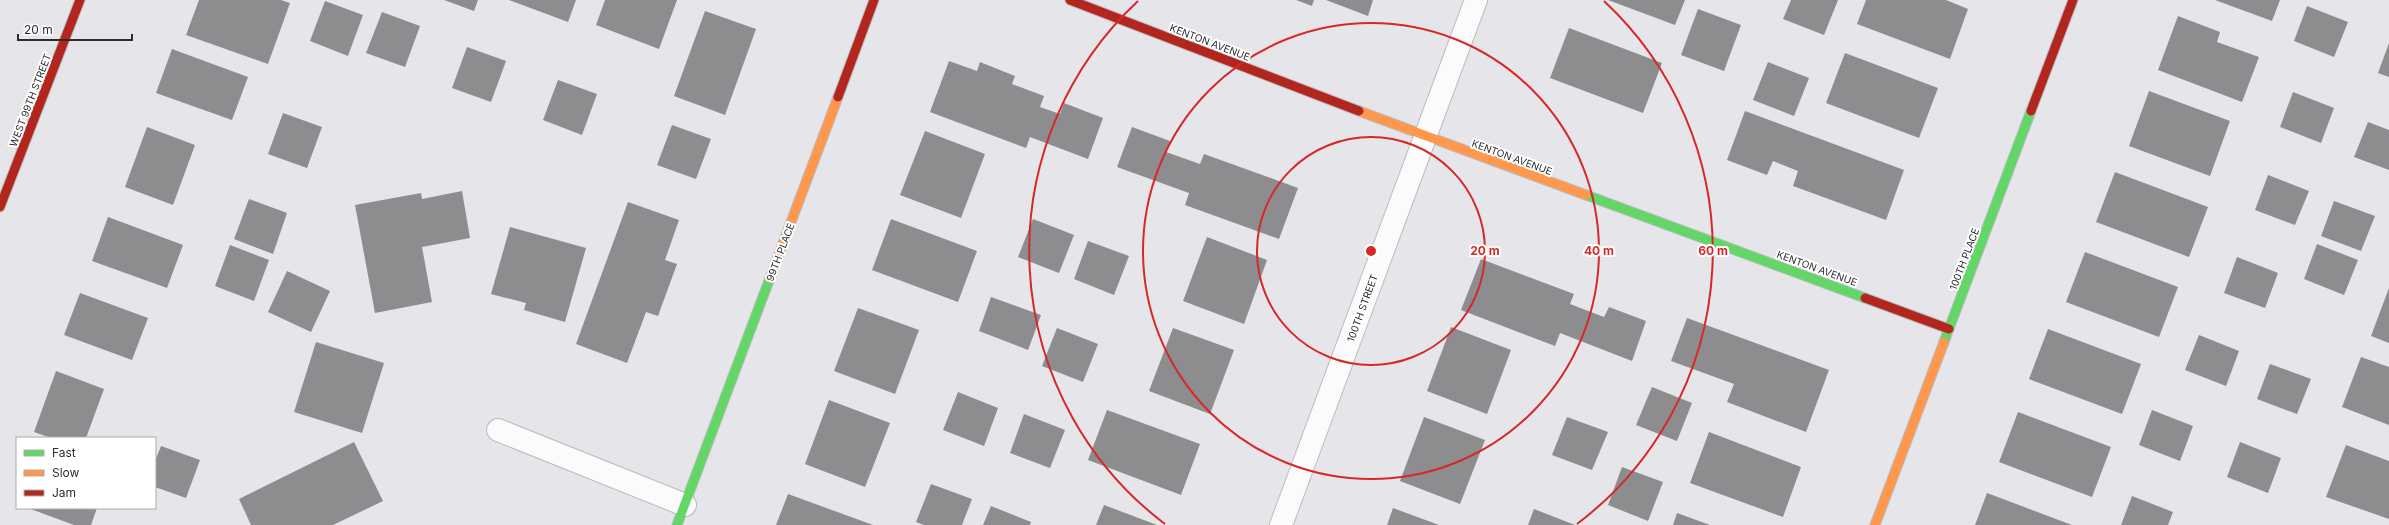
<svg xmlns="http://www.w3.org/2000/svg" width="2389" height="525" font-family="Inter,sans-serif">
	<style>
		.building { fill: #8d8c8e }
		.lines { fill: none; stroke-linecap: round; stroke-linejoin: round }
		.street-casing { stroke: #bbbcbf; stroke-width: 24 }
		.fast-casing { stroke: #bbbcbf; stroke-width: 11 }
		.slow-casing { stroke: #bbbcbf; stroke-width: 11 }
		.jam-casing { stroke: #bbbcbf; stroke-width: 11 }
		.street { stroke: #fbfbfc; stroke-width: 22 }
		.fast { stroke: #63d668; stroke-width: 9 }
		.slow { stroke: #ff974d; stroke-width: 9 }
		.jam { stroke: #b3261e; stroke-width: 9 }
		.ring { fill: none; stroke: #d62828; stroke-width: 2 }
		.labels { text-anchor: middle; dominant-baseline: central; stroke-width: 4; stroke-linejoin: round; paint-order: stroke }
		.street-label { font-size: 10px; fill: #2b2c2e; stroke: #fff }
		.centre { fill: #d62828; stroke: #fff; stroke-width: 2 }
		.ring-label { font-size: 12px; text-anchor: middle; font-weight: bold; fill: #d62828; stroke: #fff; stroke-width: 4; stroke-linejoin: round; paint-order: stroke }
	</style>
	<rect width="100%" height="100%" fill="#e6e6ea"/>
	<path class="building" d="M199,0H281L290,3L268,64L186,35Z
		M444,0H478L474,11Z
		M509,0H576L568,22Z
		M605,0H677L659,49L596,25Z
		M1296,0H1314L1312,6Z
		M1326,0H1373L1368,16Z
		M1608,0H1685L1675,25Z
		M1791,0H1838L1824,35L1783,19Z
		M1866,0H1946L1968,9L1950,59L1857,24Z
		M2215,0H2280L2272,21Z
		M325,1L363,15L348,56L310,41Z
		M2307,6L2348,22L2334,57L2294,41Z
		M1698,9L1741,25L1724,71L1681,55Z
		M705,11L756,29L725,115L674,96Z
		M382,12L420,26L405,67L366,53Z
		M2178,16L2220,32L2217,42L2259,57L2242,102L2158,70Z
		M1569,28L1662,63L1643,113L1550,78Z
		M2389,43V77L2378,73Z
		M467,47L506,61L491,102L452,88Z
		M172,49L248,77L232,120L156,93Z
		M1845,53L1938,88L1919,138L1826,103Z
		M949,61L977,71L980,62L1015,76L1012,84L1044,96L1040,107L1060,114L1064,103L1103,118L1088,159L1030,137L1026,148L930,112Z
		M1768,62L1809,78L1794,116L1753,100Z
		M558,80L597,94L582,135L543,120Z
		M2149,91L2230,121L2210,176L2129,146Z
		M2293,92L2334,108L2321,143L2280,127Z
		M1745,111L1904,170L1886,220L1793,186L1798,171L1773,161L1767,175L1727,160Z
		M283,113L322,127L307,168L268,154Z
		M2368,122L2389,130V170L2354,157Z
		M672,125L711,139L696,179L657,165Z
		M147,127L195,145L173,205L125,187Z
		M1132,127L1170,141L1166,152L1200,164L1204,154L1298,188L1279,239L1185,205L1189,193L1117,167Z
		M925,131L985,154L961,218L900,195Z
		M2115,172L2208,207L2189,257L2096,222Z
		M2268,175L2309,191L2295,225L2255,210Z
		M462,191L470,238L422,247L432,302L375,313L355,205L421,193L422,199Z
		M249,199L287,213L273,254L234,239Z
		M2334,201L2375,216L2361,251L2321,236Z
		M628,202L679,220L665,260L677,264L658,316L646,312L627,363L576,344Z
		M108,217L183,245L167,288L92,261Z
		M891,219L977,251L958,302L872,270Z
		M1033,219L1074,235L1059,273L1018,257Z
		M510,227L586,248L565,322L524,310L526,303L491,294Z
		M1207,237L1267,260L1244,324L1183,301Z
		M1088,241L1129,256L1114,295L1074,279Z
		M2317,244L2358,260L2344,295L2304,279Z
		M230,245L269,260L254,301L215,286Z
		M2085,252L2178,287L2159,337L2066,302Z
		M2237,257L2278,273L2265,308L2224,293Z
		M1481,259L1574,294L1570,304L1604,317L1609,307L1646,321L1632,361L1560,333L1555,346L1461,310Z
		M287,271L330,291L311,332L268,312Z
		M2389,288V343L2371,336Z
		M80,293L148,318L132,360L64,335Z
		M991,297L1041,315L1028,350L979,331Z
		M858,308L919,330L895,394L834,371Z
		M1687,318L1829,370L1806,432L1727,402L1734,384L1671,361Z
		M1451,327L1511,350L1487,414L1427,391Z
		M1057,328L1098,344L1083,382L1042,366Z
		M1173,328L1234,350L1210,414L1149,391Z
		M2048,329L2141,364L2122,414L2029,379Z
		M2199,335L2239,351L2226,386L2185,370Z
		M316,342L384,363L362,433L294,412Z
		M2361,357L2389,367V425L2342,407Z
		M2270,364L2311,379L2297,414L2257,399Z
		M56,371L104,389L86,438H51L34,432Z
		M1652,387L1692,403L1677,441L1636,425Z
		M958,392L998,408L984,446L943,430Z
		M829,400L890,423L865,487L805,464Z
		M1107,410L1200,444L1181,495L1088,460Z
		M2152,410L2193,426L2180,461L2139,445Z
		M2018,412L2111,447L2092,497L1999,462Z
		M1024,414L1065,430L1050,468L1010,453Z
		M1424,417L1485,440L1460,504L1400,481Z
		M1567,417L1608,432L1592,470L1552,455Z
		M1709,432L1801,467L1783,517L1690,483Z
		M354,442L383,501L333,525H251L239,499Z
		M2240,442L2281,458L2268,493L2227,477Z
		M2346,445L2389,461V519L2326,497Z
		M161,446L200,460L186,498L155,487V461Z
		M1622,467L1663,482L1648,521L1608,505Z
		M931,484L972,499L962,525H924L916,522Z
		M1987,493L2072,525H1975Z
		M788,494L873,525H776Z
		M2132,496L2173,512L2168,525H2121Z
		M1104,505L1157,525H1096Z
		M991,506L1031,522L1030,525H983Z
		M28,508H97L91,525H74Z
		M1393,508L1439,525H1387Z
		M1534,509L1575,525H1528Z
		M1677,513L1710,525H1673Z"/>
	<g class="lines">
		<defs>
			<path id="street" d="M498,430L685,505
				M1281,525L1476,0"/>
			<path id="fast" d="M1586,195L1865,298
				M1944,342L2031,111
				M677,525L770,278"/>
			<path id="slow" d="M1359,111L1586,195
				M770,278L838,97
				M1875,525L1944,342"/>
			<path id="jam" d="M1070,0L1359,111
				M838,97L874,0
				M2031,111L2073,0
				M0,207L80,0
				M1865,298L1949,329"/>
		</defs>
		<use href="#street" class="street-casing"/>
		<use href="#fast" class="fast-casing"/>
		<use href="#slow" class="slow-casing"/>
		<use href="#jam" class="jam-casing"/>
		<use href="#street" class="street"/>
		<use href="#fast" class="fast"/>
		<use href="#slow" class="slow"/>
		<use href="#jam" class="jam"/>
	</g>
	<g class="ring">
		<circle cx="1371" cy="251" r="114"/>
		<circle cx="1371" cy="251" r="228"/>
		<path d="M1165 524A342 342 0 0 1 1138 1M1604 1A342 342 0 0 1 1577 524"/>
	</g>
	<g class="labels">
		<g class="street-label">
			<text transform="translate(1210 42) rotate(21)">KENTON AVENUE</text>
			<text transform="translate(30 100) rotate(-69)">WEST 99TH STREET</text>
			<text transform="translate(1512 157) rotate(20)">KENTON AVENUE</text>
			<text transform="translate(780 252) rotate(-69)">99TH PLACE</text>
			<text transform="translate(1964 259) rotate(-69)">100TH PLACE</text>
			<text transform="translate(1817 268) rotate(20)">KENTON AVENUE</text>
			<text transform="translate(1362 308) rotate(-70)">100TH STREET</text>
		</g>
	</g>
	<circle cx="1371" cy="251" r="6" class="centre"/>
	<g class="ring-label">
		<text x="1485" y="255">20 m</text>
		<text x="1599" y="255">40 m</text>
		<text x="1713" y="255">60 m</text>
	</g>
	<rect x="16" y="437" width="140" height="72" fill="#ffffff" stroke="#aaabab"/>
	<rect x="24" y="450" width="20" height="6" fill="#63d668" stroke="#aaabab"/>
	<text x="52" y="457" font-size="12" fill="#2b2c2e">Fast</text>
	<rect x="24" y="470" width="20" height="6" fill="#ff974d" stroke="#aaabab"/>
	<text x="52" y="477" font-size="12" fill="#2b2c2e">Slow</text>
	<rect x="24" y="490" width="20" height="6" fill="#b3261e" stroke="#aaabab"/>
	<text x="52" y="497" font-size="12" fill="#2b2c2e">Jam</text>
	<path d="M18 34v6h114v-6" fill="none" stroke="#2b2c2e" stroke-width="2"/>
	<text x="24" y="34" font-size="12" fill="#2b2c2e" stroke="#ffffff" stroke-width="3" paint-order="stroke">20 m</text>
</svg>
